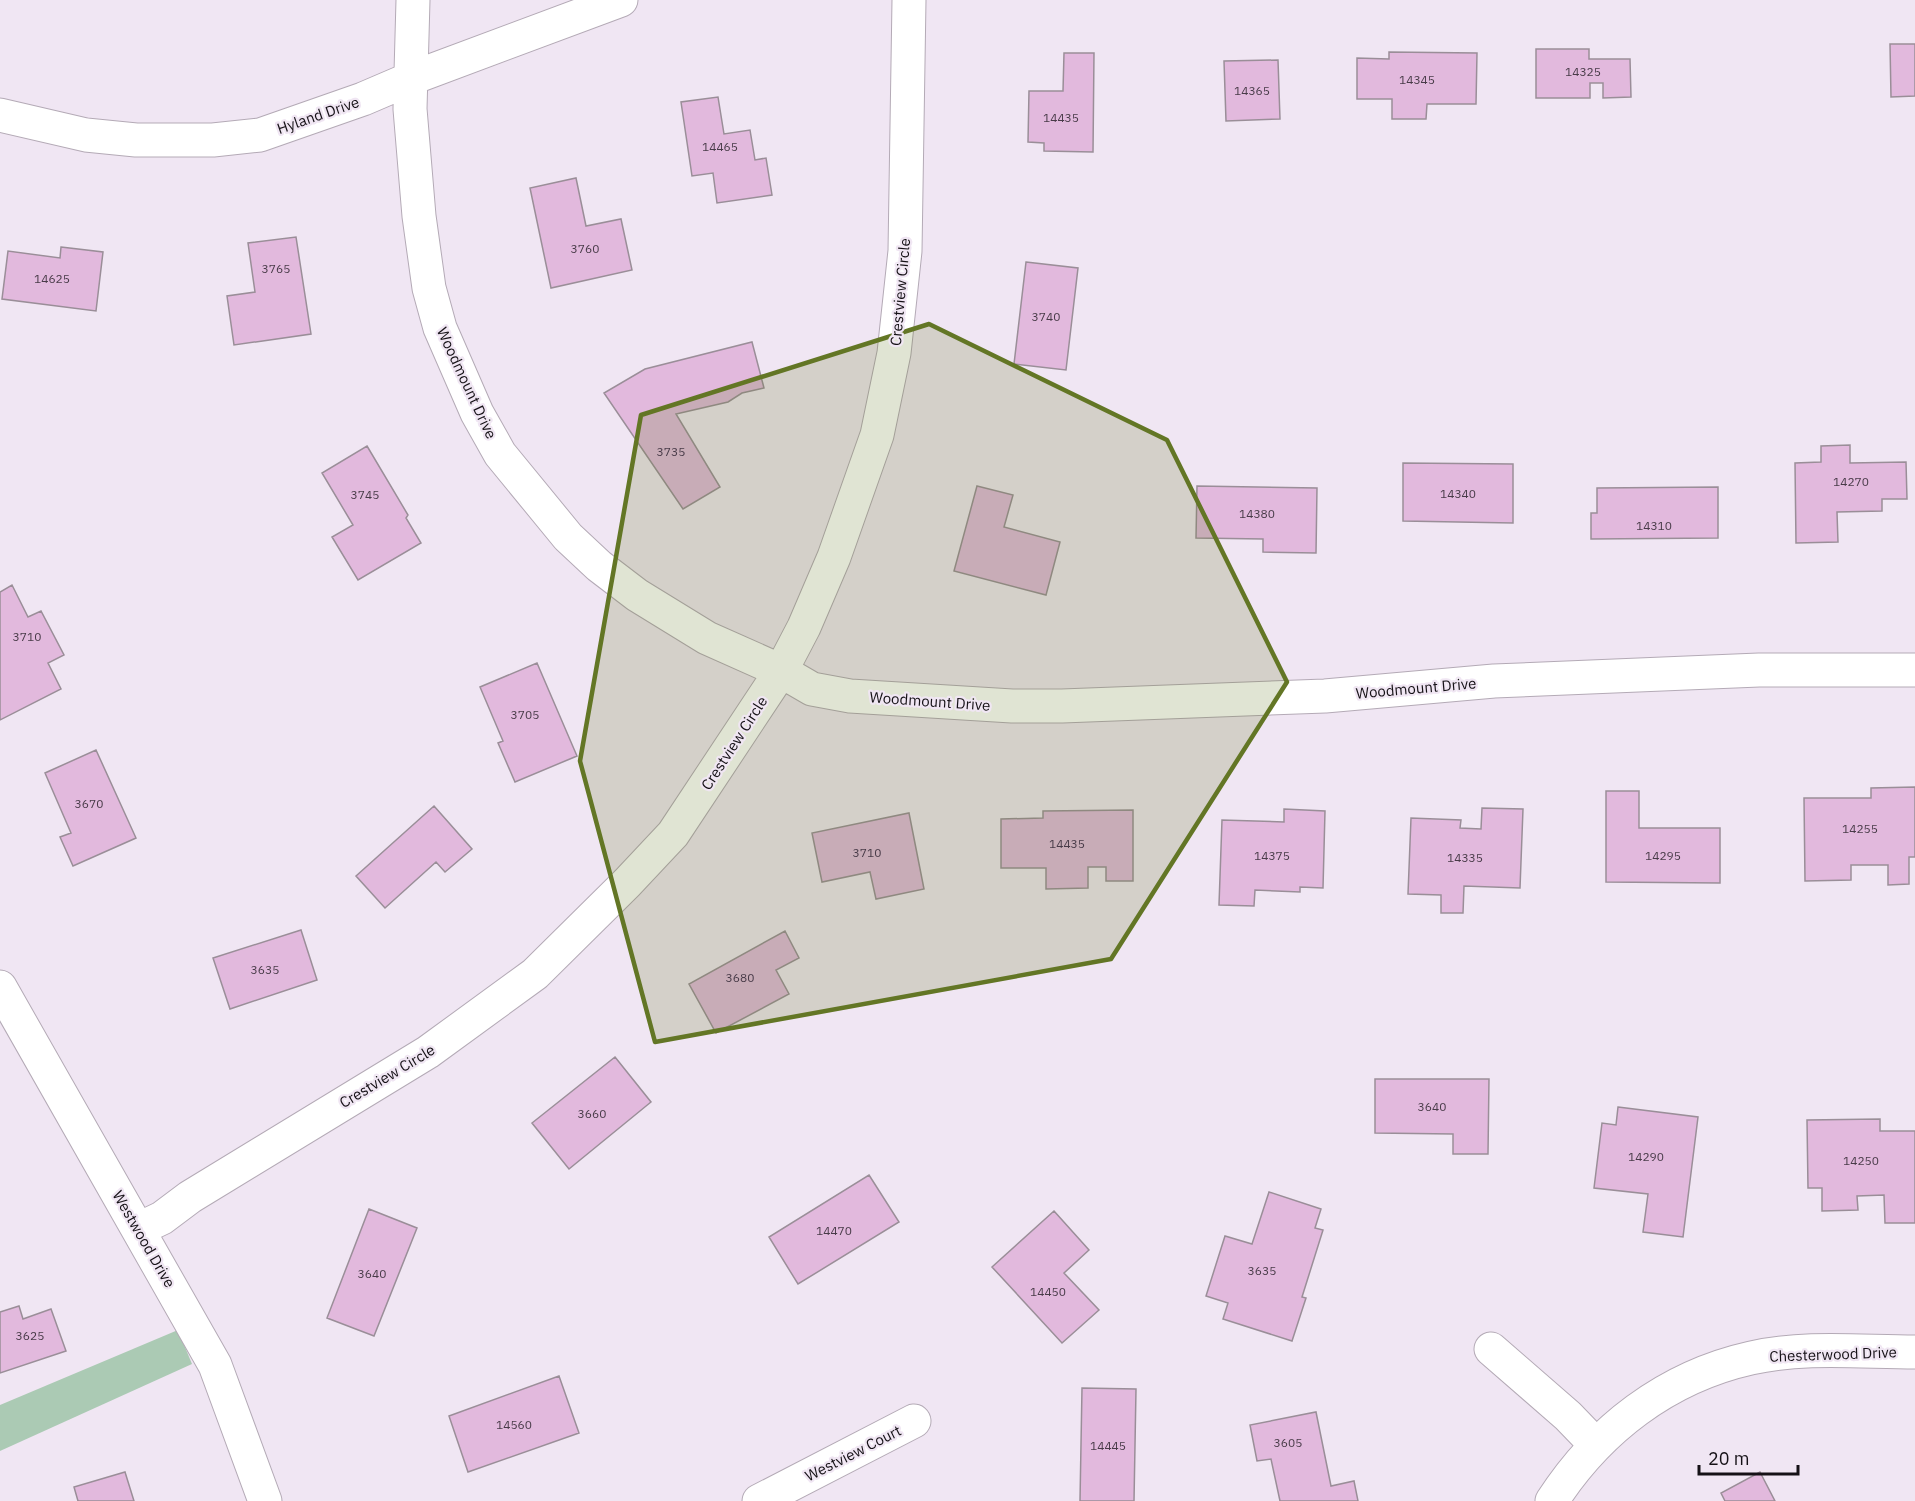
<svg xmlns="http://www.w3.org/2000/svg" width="1915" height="1501" font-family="'IBM Plex Sans',sans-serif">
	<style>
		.green { fill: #abcab4 }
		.building { fill: #e2b9dd; stroke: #9a8e98; stroke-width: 1.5 }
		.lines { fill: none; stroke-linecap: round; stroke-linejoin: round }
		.minor-casing { stroke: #b4aab6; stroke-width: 35 }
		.minor { stroke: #fff; stroke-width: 33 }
		.marked { fill: #637625; fill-opacity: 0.2; stroke: #637625; stroke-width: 4.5; stroke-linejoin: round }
		.labels { text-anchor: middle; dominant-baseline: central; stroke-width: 4.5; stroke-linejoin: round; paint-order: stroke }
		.number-label { font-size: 12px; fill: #483b48 }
		.street-label { font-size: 15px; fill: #151116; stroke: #f0e6f3 }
	</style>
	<rect width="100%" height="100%" fill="#f0e6f3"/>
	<path class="green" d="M178,1330L192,1364L0,1451V1405Z"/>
	<path class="building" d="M1890,44H1915V96L1891,97Z
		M1536,49H1589V59H1630L1631,97L1603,98V83H1590V98H1536Z
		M1389,52L1477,53L1476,104H1427L1426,119H1392V99H1357V58L1389,59Z
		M1064,53H1094L1093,152L1044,151V143L1028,142L1029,91H1063Z
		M1278,60L1280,119L1226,121L1224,61Z
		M718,97L724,134L750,130L755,160L766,158L772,195L717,203L713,173L692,176L681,102Z
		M576,178L586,226L621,219L632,270L551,288L530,188Z
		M296,237L311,334L234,345L227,296L255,292L248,243Z
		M61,247L103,252L96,311L2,299L8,251L60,258Z
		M1026,262L1078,268L1066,370L1014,364Z
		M752,342L764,388L742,393L728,402L676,414L720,487L683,509L604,393L645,369Z
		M1850,445V463L1906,462L1907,499H1882V511L1837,512L1838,542L1796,543L1795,463L1821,462V446Z
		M367,446L408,515L406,518L421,543L358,580L332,537L353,525L322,473Z
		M1403,463L1513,464V523L1403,521Z
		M977,486L1013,495L1004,527L1060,542L1046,595L954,571Z
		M1197,486L1317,488L1316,553L1263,552V539L1196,538Z
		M1718,487V538L1591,539V513H1597V488Z
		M12,585L28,617L41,611L64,655L48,663L61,689L0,720V592Z
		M537,663L577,756L515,782L498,743L503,741L480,687Z
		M96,750L136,838L73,866L60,837L71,833L45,773Z
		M1915,787V857H1909V884L1888,885V865H1851V880L1805,881L1804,798H1871V788Z
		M1606,791H1639V828H1720V883L1606,882Z
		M434,806L472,849L445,872L436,862L385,908L356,876Z
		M1482,808L1523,809L1520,888L1464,886L1463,913H1441V895L1408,894L1411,818L1461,820L1460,828L1481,829Z
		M1284,809L1325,811L1323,888L1300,887V892L1255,890L1254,906L1219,905L1222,820L1284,822Z
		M1133,810V881H1106V867H1088V888L1046,889V868H1001V819L1043,818V811Z
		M909,813L924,889L876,899L870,872L822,882L812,833Z
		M301,930L317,980L230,1009L213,958Z
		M785,931L799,958L776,970L789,994L716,1033L689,984Z
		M615,1057L651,1102L569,1169L532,1123Z
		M1375,1079H1489L1488,1154H1453V1134L1375,1133Z
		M1618,1107L1698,1117L1683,1237L1643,1232L1648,1194L1594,1188L1602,1123L1616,1125Z
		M1880,1119V1131H1915V1223H1885L1884,1195L1857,1196L1858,1210L1822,1211V1188H1808L1807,1120Z
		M869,1175L899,1222L798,1284L769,1237Z
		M1269,1192L1321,1209L1315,1228L1323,1230L1302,1297L1306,1298L1292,1341L1223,1319L1228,1303L1206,1296L1225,1236L1252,1244Z
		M369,1209L417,1228L374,1336L327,1318Z
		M1054,1211L1089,1250L1064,1273L1099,1310L1062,1343L992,1267Z
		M19,1306L23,1319L51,1309L66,1351L0,1373V1312Z
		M559,1376L579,1433L468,1472L449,1416Z
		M1082,1388L1136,1389L1134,1501H1080Z
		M1316,1412L1331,1486L1354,1481L1358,1501H1280L1271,1459L1257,1461L1250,1425Z
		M125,1472L134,1501H78L74,1487Z
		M1760,1472L1775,1501H1725L1721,1493Z"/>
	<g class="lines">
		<defs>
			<path id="minor" d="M413,0L410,109L419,216L429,288L440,328L477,413L500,454L568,537L599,566L637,595L707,638L781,671L812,689L850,696L1012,706H1062L1325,696L1494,681L1759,670H1915
				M0,115L86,135L136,140H213L260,135L363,99L412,78L621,0
				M0,987L215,1365L265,1501
				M139,1229L162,1218L190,1197L428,1052L535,974L627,883L673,834L781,671L804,627L834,557L877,435L894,353L905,251L909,0
				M1491,1349L1568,1416L1595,1444
				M759,1501L914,1421
				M1552,1501C1598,1430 1666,1377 1751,1358C1803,1346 1861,1352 1915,1352"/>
		</defs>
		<use href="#minor" class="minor-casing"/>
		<use href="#minor" class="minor"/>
	</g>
	<path class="marked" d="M929,324L1167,440L1287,682L1111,959L655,1042L580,761L641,415Z"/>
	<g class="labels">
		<g class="number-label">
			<text x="1583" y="71">14325</text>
			<text x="1417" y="79">14345</text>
			<text x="1252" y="90">14365</text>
			<text x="1061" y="117">14435</text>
			<text x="720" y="146">14465</text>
			<text x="585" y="248">3760</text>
			<text x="276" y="268">3765</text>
			<text x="52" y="278">14625</text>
			<text x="1046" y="316">3740</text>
			<text x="671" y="451">3735</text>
			<text x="1851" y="481">14270</text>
			<text x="1458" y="493">14340</text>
			<text x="365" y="494">3745</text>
			<text x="1257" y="513">14380</text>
			<text x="1654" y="525">14310</text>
			<text x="27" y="636">3710</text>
			<text x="525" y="714">3705</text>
			<text x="89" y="803">3670</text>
			<text x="1860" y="828">14255</text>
			<text x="1067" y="843">14435</text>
			<text x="867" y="852">3710</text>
			<text x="1272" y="855">14375</text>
			<text x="1663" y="855">14295</text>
			<text x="1465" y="857">14335</text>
			<text x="265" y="969">3635</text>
			<text x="740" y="977">3680</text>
			<text x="1432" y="1106">3640</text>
			<text x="592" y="1113">3660</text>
			<text x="1646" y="1156">14290</text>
			<text x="1861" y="1160">14250</text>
			<text x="834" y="1230">14470</text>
			<text x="1262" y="1270">3635</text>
			<text x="372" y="1273">3640</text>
			<text x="1048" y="1291">14450</text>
			<text x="30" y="1335">3625</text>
			<text x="514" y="1424">14560</text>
			<text x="1288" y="1442">3605</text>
			<text x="1108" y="1445">14445</text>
		</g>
		<g class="street-label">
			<text transform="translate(318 115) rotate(-19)">Hyland Drive</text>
			<text transform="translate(900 292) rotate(-85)">Crestview Circle</text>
			<text transform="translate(467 383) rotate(65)">Woodmount Drive</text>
			<text transform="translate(1416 688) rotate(-5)">Woodmount Drive</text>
			<text transform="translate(930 701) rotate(4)">Woodmount Drive</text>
			<text transform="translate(734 743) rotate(-57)">Crestview Circle</text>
			<text transform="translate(387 1076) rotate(-31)">Crestview Circle</text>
			<text transform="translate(144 1239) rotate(60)">Westwood Drive</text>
			<text transform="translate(1833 1354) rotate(-2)">Chesterwood Drive</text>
			<text transform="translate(853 1453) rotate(-27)">Westview Court</text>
		</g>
	</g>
	<path d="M1699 1465v9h99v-9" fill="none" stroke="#151116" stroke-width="3"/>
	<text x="1708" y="1465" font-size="18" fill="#151116" stroke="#f0e6f3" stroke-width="4.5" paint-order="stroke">20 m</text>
</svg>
